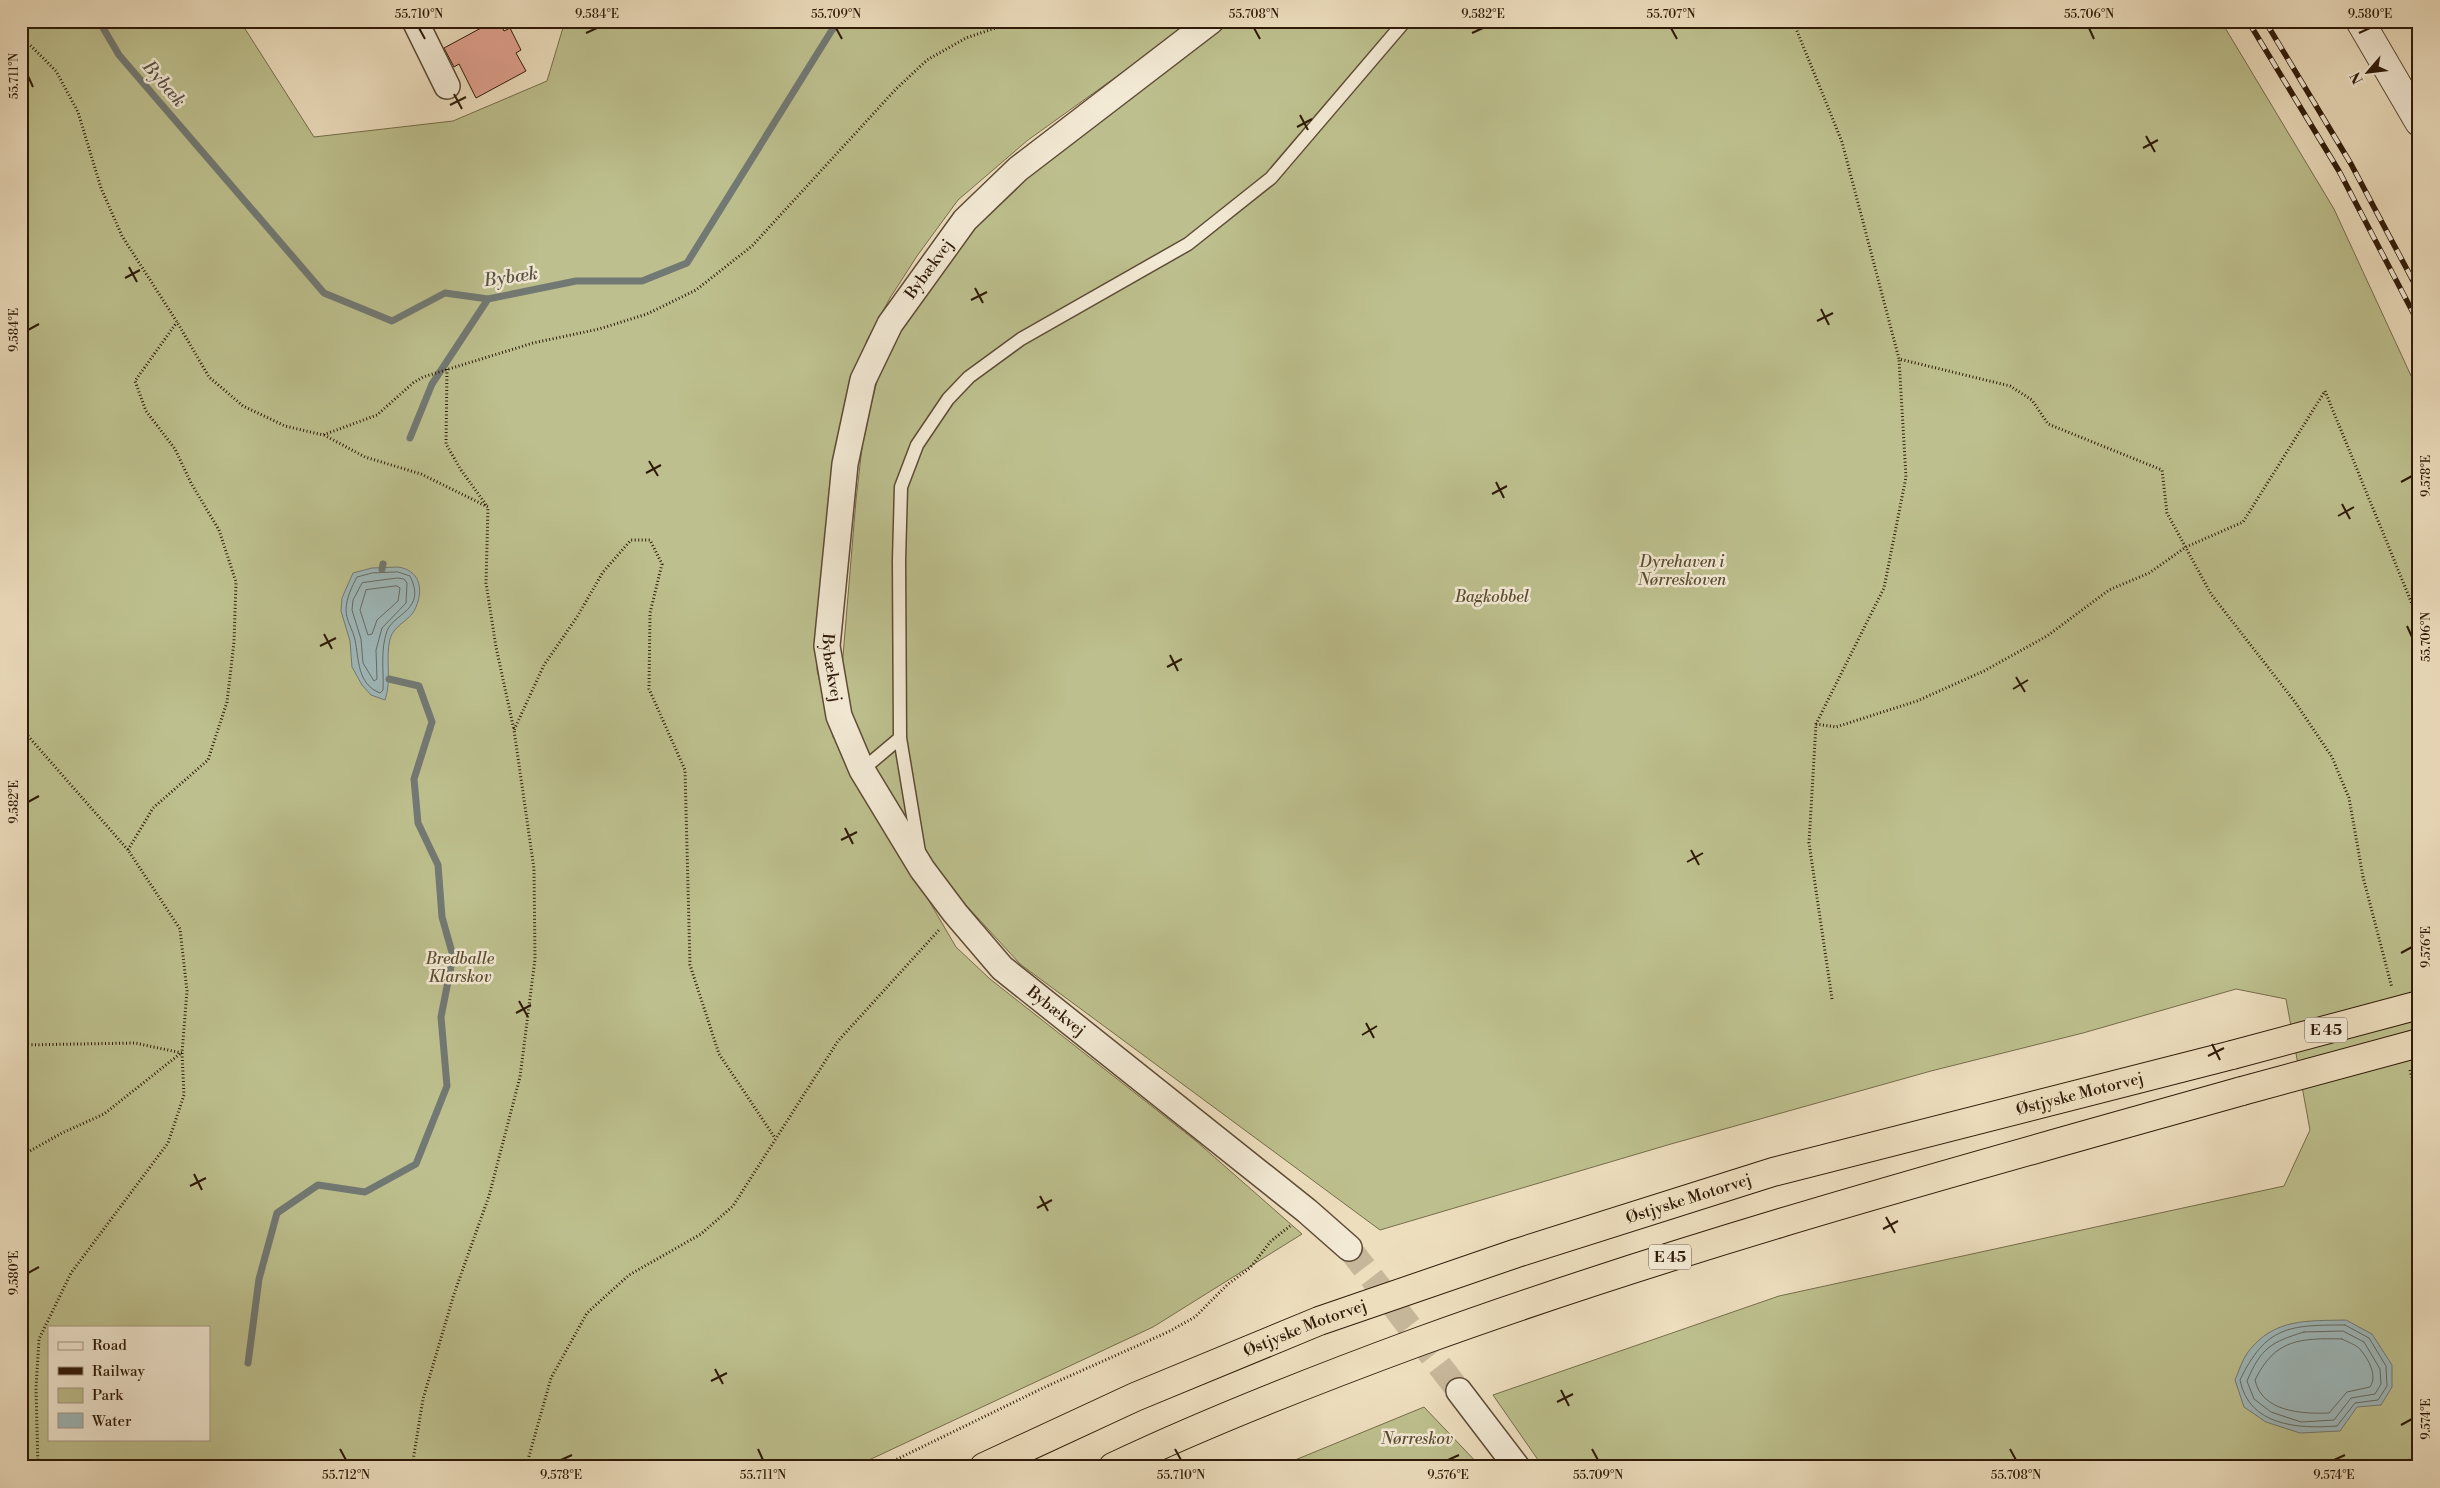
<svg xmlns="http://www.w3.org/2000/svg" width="2440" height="1488" font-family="'Libre Bodoni',serif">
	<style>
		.green { fill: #bdc08e; stroke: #766d4b; fill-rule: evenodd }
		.water { fill: #9eb9bc; stroke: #727974 }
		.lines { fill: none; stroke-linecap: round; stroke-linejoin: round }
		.shore { stroke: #666a62; stroke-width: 1 }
		.stream { stroke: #727974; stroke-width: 7 }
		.building { fill: #e0a18f; stroke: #2f1a08 }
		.minor-tunnel { stroke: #c7b79a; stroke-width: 25; stroke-dasharray: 25 12; stroke-linecap: butt }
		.service-casing { stroke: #5e4b36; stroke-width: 15 }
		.minor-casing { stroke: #5e4b36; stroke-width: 28 }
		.tertiary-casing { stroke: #5e4b36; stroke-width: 30 }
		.motorway-casing { stroke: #2f1a08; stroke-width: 30 }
		.path { stroke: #2f1a08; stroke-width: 3; stroke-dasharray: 1 2.5; stroke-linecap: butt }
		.service { stroke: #f3ead5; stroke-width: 12 }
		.minor { stroke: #f3ead5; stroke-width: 25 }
		.tertiary { stroke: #f3ead5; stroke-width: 28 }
		.motorway { stroke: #eddebe; stroke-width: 28 }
		.rail-casing { stroke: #2f1a08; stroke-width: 5.5 }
		.rail { stroke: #f3ead5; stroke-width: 4; stroke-dasharray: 11; stroke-linecap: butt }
		.motorway-bridge-casing { stroke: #2f1a08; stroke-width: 30; stroke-linecap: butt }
		.motorway-bridge { stroke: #eddebe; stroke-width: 28 }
		.ticks { fill: none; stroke: #2f1a08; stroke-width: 2 }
		.labels { text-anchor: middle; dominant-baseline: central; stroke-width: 5; stroke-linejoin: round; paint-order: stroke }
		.shield { fill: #f3ead5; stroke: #6a5846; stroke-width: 1 }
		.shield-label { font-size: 15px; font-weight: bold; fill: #2f1a08 }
		.street-label { font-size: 16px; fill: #2f1a08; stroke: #f3ead5 }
		.park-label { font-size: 16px; font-style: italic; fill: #5a4c30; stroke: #f3ead5 }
		.water-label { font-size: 18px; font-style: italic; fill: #565247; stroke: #f3ead5 }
		.neatline { fill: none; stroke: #2f1a08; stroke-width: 2 }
		.ticks-label { font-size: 12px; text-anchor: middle; fill: #2f1a08 }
	</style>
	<rect width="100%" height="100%" fill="#eddebe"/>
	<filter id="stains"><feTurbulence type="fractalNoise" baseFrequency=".004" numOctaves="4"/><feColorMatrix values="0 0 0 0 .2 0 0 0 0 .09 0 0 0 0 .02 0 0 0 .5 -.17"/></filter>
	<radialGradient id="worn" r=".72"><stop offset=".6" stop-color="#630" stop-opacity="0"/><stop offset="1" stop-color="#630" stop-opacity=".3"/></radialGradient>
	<path class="green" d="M21,21H240L314,137L453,121L547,81L565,21H1194L1028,140L958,200L917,256L890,298L867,340L855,376L818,649L817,670L833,737L956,947L990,979L1196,1141L1302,1234L1153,1327L854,1467H21ZM49,1327H209V1439H49Z
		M1226,21H2221L2334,209L2419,393V1467H1543L1493,1395L1779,1296L2284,1186L2310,1130L2286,999L2236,989L2083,1033L1931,1071L1671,1144L1380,1230L1020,964L955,893L897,812L852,727L841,680L856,500L864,430L882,363L917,303L962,242L994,205L1036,167Z
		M1424,1407L1481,1467H1278Z"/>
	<path class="water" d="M398,567C419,570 424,588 416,607C411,621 394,624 390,639C385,659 392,680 385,700L371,695L362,685L352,667L350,641L341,611L342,598L353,573L372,568Z
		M2346,1320L2372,1334L2392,1365V1387L2381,1405L2357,1407L2340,1431L2300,1433L2266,1422L2244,1407L2235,1380C2239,1371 2242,1360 2248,1352C2274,1318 2307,1321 2346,1320Z"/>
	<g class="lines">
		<path class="shore" d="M398,572L410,576C427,610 394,613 387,631C380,651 384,670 383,690L380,693C357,684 359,659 355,640C353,630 346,620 346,610C346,599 352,586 357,577L372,573Z
			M398,578L404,579L407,583L406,603L382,628L376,650L377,679L374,681L363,663L361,639L352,610L353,600L362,583Z
			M397,586L400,588L398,601L377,620L372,634L368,635L360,610L366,590Z
			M2345,1325L2369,1338L2386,1366L2387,1386L2378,1400L2355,1403L2337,1426C2298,1429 2249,1426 2240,1380C2266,1326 2289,1325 2345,1325Z
			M2304,1332L2343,1331L2364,1342L2380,1369L2381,1384L2375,1394L2351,1398L2334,1420L2301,1422L2271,1412L2254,1399L2247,1381C2261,1348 2271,1342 2304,1332Z
			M2342,1339C2348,1342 2356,1345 2360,1349C2368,1359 2378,1375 2370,1387L2347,1392L2329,1413C2302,1414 2262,1412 2255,1380C2275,1339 2300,1338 2342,1339Z"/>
		<path class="stream" d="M99,21L119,55L324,293L392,321L445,293L488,299L576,281H642L687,263L832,30L840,21
			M410,438L432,384L488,299
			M382,569L383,564
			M248,1363L259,1279L277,1213L318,1185L365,1192L416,1164L447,1086L441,1017L453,956L442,917L438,865L418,823L414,779L432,722L419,686L389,679
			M192,1467V1466"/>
	</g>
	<path class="building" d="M494,21H499L504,31L510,28L521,50L516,53L526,71L476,98L459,64L454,67L444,48Z"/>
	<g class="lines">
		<path class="minor-tunnel" d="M1349,1248L1459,1391"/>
		<defs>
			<path id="service" d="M862,770L900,738
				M919,852L900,738L899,560L901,487L917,445L948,399L969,377L1021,339L1188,244L1271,178L1405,21"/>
			<g id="minor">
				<path d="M415,21L447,86"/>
				<path id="s1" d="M1211,21L1018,169L965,220L890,324L863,380L845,464L827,646L839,716L862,770L922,869L955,913L1002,968L1307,1211L1349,1248"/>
				<path d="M1459,1391L1517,1467"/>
			</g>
			<path id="tertiary" d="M2360,21L2419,122"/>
			<g id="motorway">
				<path id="s2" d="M984,1467L1135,1397L1319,1321L1517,1253L1773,1172L2232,1055"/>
				<path d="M1113,1467C1212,1420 1315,1380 1418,1342C1688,1244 1965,1169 2242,1091"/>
			</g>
		</defs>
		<use href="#service" class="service-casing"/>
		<use href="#minor" class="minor-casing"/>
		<use href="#tertiary" class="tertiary-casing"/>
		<use href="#motorway" class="motorway-casing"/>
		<path class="path" d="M1793,21L1842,142L1899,359L2010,386L2032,400L2048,424L2162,470L2167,513L2211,594L2295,702L2332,757L2349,798L2363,877L2392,988
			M21,41L30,45L56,71L78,112L101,188L122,236L177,322L209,377L243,406L285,426L323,435L377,415L413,383L423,377L533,343L599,329L647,314L696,290L752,246L896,89L927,60L966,38L1016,21
			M447,369L446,444L461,470L487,506
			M324,435L365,457L421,474L488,507L486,583L496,647L514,730L544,665L577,617L603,572L631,540H650L662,564L650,613L649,689L685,770L690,965L719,1054L775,1138
			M1816,724L1836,727L1917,701L1984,671L2047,636L2109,590L2149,573L2186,547L2243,522L2325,391L2419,621
			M21,728L128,850L180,929L187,991L182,1053L184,1095L168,1143L71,1273L39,1339L36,1388L38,1467
			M128,850L153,808L208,760L227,702L234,642L236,582L219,530L191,483L175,449L146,411L135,381L177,322
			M1832,999L1809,843L1816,724L1884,588L1906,477L1899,359
			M21,1045L135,1043L182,1053
			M2410,1070L2419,1106
			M21,1156L62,1133L104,1114L181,1053
			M412,1467L423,1399L454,1294L489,1196L520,1077L535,959L534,869L514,730
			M526,1467L551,1378L587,1313L629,1275L701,1234L733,1206L838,1041L939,930
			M881,1467L1045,1387L1168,1332L1195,1317L1228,1284L1250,1268L1271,1241L1290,1226
			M2389,1467L2419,1457"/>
		<use href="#service" class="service"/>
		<use href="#minor" class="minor"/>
		<use href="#tertiary" class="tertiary"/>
		<use href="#motorway" class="motorway"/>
		<defs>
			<path id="rail" d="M2248,21L2339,171L2419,324
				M2265,21L2351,164L2419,292"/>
		</defs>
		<use href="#rail" class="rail-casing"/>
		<use href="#rail" class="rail"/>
		<defs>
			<path id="motorway-bridge" d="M2232,1055L2419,1005
				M2242,1091L2419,1043"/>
		</defs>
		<use href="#motorway-bridge" class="motorway-bridge-casing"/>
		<use href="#motorway-bridge" class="motorway-bridge"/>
	</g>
	<path class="ticks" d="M419,28L425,39M836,28L842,39M1254,28L1260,39M1671,28L1677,39M2089,28L2094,39M586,33L597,28M1472,33L1483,28M2359,33L2370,28M28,76L33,87M454,94L462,109M450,105L466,97M1300,115L1308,130M1297,127L1312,119M2146,136L2155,152M2143,148L2158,140M129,267L137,282M125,278L140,270M975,288L983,303M971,300L987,292M1821,309L1829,325M1817,321L1833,313M28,330L39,324M649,461L658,476M646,473L661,465M1496,482L1504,498M2401,482L2412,476M1492,494L1507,486M2342,504L2350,519M2338,516L2354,507M2407,626L2412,637M324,634L332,649M320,646L336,638M1170,655L1178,671M1167,667L1182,659M2016,677L2025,692M2013,689L2028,680M28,802L39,796M845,828L853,844M841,840L857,832M1691,850L1699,865M1687,862L1703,853M2401,953L2412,947M519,1001L528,1017M516,1013L531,1005M1366,1023L1374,1038M1362,1035L1377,1026M2212,1044L2220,1060M2208,1056L2224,1048M194,1174L202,1190M190,1186L206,1178M1040,1196L1048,1211M1037,1208L1052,1200M1886,1217L1895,1233M1883,1229L1898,1221M28,1273L39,1267M715,1369L723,1384M711,1381L727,1373M1561,1390L1569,1406M1557,1402L1573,1394M2401,1425L2412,1419M340,1449L346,1460M758,1449L763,1460M1175,1449L1181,1460M1592,1449L1598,1460M2010,1449L2016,1460M561,1460L572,1455M1448,1460L1459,1455M2334,1460L2345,1455"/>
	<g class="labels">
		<g class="shield">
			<rect x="2305" y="1017.5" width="42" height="25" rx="4"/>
			<rect x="1649" y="1244.5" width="42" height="25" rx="4"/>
		</g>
		<g class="shield-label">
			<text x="2326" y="1030">E 45</text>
			<text x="1670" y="1257">E 45</text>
		</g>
		<g class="street-label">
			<text transform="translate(929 269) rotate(-54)">Bybækvej</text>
			<text stroke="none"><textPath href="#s1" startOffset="798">Bybækvej</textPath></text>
			<text stroke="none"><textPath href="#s1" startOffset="1218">Bybækvej</textPath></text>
			<text stroke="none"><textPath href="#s2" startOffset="1160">Østjyske Motorvej</textPath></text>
			<text stroke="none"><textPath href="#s2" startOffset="755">Østjyske Motorvej</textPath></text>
			<text stroke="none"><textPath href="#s2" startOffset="350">Østjyske Motorvej</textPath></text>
		</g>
		<g class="park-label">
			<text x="1682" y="562">Dyrehaven i<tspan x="1682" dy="18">Nørreskoven</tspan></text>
			<text x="1492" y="597">Bagkobbel</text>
			<text x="460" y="959">Bredballe<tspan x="460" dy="18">Klarskov</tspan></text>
			<text x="1417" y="1439">Nørreskov</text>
		</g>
		<g class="water-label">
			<text transform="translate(164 84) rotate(49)">Bybæk</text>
			<text transform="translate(511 277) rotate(-8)">Bybæk</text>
		</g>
	</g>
	<rect width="2440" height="1488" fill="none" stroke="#eddebe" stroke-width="55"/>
	<rect x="48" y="1326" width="162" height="115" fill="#f3ead5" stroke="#a59783"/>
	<rect x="58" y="1342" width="25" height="8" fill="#f3ead5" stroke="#a59783"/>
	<text x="92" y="1350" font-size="15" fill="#2f1a08">Road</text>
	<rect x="58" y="1367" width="25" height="8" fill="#2f1a08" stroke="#a59783"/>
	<text x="92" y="1376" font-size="15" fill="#2f1a08">Railway</text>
	<rect x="58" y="1388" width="25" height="15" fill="#bdc08e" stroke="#a59783"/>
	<text x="92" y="1400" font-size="15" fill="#2f1a08">Park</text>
	<rect x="58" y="1413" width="25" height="15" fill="#9eb9bc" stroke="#a59783"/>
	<text x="92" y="1426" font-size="15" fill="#2f1a08">Water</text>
	<g transform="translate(2368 72) rotate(242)" stroke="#f3ead5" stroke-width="4" paint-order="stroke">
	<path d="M0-4L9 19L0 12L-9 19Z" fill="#2f1a08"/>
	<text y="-8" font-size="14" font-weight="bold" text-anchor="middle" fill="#2f1a08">N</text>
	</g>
	<rect x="28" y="28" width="2384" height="1432" class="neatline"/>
	<g class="ticks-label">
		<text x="419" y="18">55.710°N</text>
		<text x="597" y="18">9.584°E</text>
		<text x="836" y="18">55.709°N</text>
		<text x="1254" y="18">55.708°N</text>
		<text x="1483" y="18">9.582°E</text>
		<text x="1671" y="18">55.707°N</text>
		<text x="2089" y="18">55.706°N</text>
		<text x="2370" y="18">9.580°E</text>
		<text transform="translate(14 76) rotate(-90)" y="4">55.711°N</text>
		<text transform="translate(14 330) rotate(-90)" y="4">9.584°E</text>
		<text transform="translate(2426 476) rotate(-90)" y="4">9.578°E</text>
		<text transform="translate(2426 637) rotate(-90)" y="4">55.706°N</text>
		<text transform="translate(14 802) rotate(-90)" y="4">9.582°E</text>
		<text transform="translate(2426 947) rotate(-90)" y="4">9.576°E</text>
		<text transform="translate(14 1273) rotate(-90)" y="4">9.580°E</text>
		<text transform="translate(2426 1419) rotate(-90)" y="4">9.574°E</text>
		<text x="346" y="1479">55.712°N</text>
		<text x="561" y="1479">9.578°E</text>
		<text x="763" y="1479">55.711°N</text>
		<text x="1181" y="1479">55.710°N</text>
		<text x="1448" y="1479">9.576°E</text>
		<text x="1598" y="1479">55.709°N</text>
		<text x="2016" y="1479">55.708°N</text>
		<text x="2334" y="1479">9.574°E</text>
	</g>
	<rect width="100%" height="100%" filter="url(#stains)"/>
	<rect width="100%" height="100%" fill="url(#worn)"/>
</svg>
